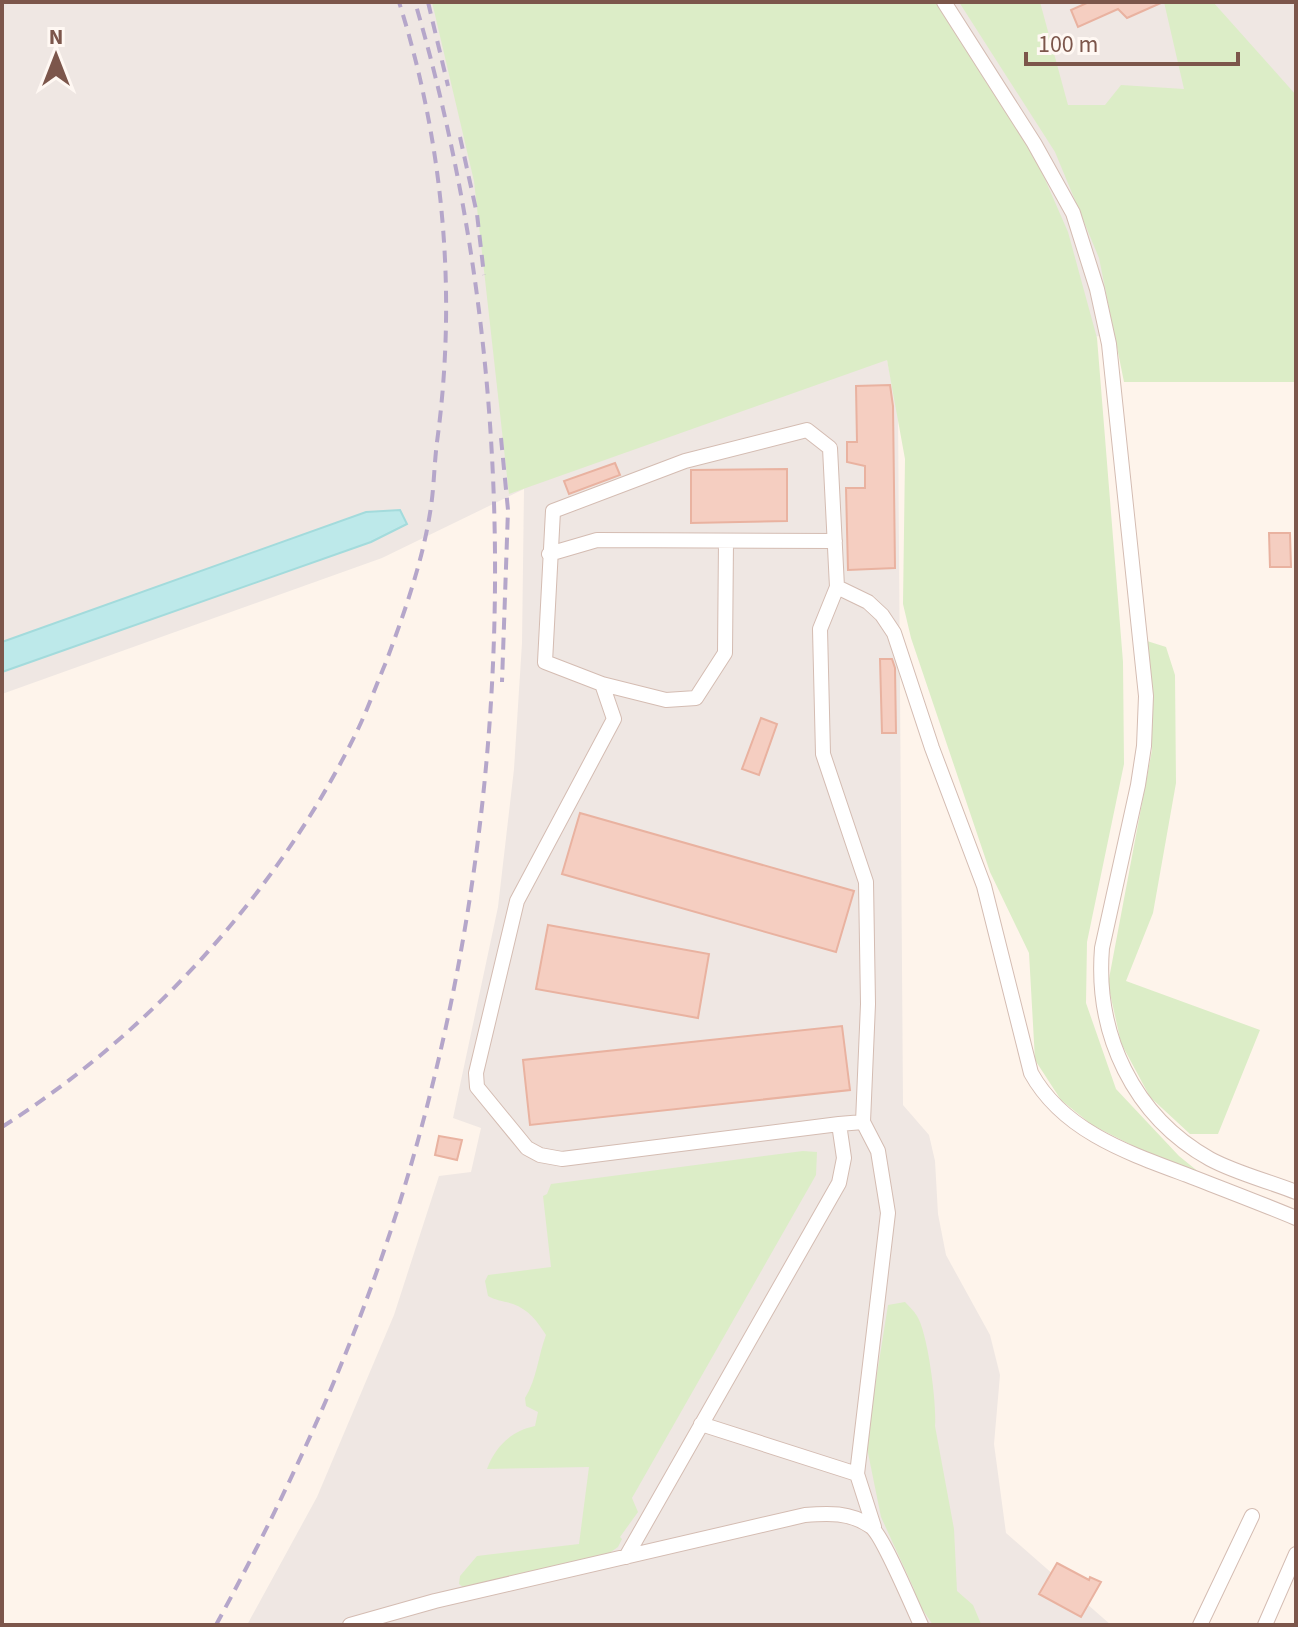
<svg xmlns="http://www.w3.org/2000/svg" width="1298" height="1627" font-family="'Source Sans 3',sans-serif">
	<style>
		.industrial { fill: #efe7e3 }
		.green { fill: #dcedc7 }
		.water { fill: #bde9ea; stroke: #a3dbdc; stroke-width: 2 }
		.building { fill: #f5cec1; stroke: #e9b2a0; stroke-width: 2 }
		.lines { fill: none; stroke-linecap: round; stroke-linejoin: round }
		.minor-casing { stroke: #d4bcb2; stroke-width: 16 }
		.minor { stroke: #fff; stroke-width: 14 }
		.rail { stroke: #b5a6ca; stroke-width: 4; stroke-dasharray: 12 8; stroke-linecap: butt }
	</style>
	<rect width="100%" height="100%" fill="#fef4eb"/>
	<path class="industrial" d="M2,2H1296V314L887,360L898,412L903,1105L929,1135L935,1161L938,1214L946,1255L990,1335L1000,1375L994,1444L1006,1533L1111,1625H247L317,1497L394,1315L439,1176L471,1172L481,1128L453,1118L498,907L514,769L522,643L524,489L382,558L2,694Z"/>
	<path class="green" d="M432,2H935L1037,161L1068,232L1097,338L1123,662L1124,764L1087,942L1086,1003L1116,1089L1179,1156L1200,1173L1163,1161L1092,1125L1061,1100L1035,1060L1029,953L990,872L911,638L903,604L905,459L887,360L509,494L474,181Z
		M959,2H1040L1068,105H1105L1121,85L1184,89L1164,2H1213L1296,95V382H1124L1099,258L1055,152Z
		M1147,641L1166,647L1175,675L1176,783L1153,913L1126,981L1260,1030L1218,1134H1190L1150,1097L1121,1043L1108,984L1152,750Z
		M803,1151L817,1152L816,1175L632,1498L638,1512L620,1537L622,1539L618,1547L608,1554L463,1587L459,1584L460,1576L477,1556L579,1544L589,1467L487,1469C495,1447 511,1431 535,1426L538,1412L526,1406L525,1398C537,1379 538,1356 546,1335C538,1322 528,1309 513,1304C504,1301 497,1301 488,1296L485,1281L488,1275L551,1267L543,1196L547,1194L551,1184Z
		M905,1302C909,1306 914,1311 917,1316C928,1333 937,1406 935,1426L954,1529L957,1591L973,1605L981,1624L977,1625H933L916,1600L914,1589L881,1517L866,1443L888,1305Z"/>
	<path class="water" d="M400,510L407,524L371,542L2,672V642L366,512Z"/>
	<path class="building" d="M1089,2H1163L1127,18L1118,9L1078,27L1071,10Z
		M890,385L893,406L895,568L848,570L846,488H865V466L847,462V442H857L856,386Z
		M615,463L620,475L569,494L564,481Z
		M787,469V521L691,523V470Z
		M1269,533H1290L1291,567H1270Z
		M880,659H892L895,668L896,733H882Z
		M761,718L777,724L759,775L742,769Z
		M580,813L854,891L836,952L562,874Z
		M548,925L709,954L698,1018L536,989Z
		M842,1026L850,1090L530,1125L523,1060Z
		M439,1136L462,1140L457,1160L435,1155Z
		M1057,1563L1089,1580L1090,1577L1101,1582L1081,1617L1039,1594Z"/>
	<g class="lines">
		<defs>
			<path id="minor" d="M944,2L1034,143L1073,213L1097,289L1109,344L1146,696L1144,746L1138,785L1102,948C1095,1034 1133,1116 1210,1159C1236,1173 1268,1181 1296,1192
				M726,541L725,653L696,698L666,700L602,684L545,662L553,511L685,461L807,430L830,448L837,587L820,629L823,754L866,882L868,1004L863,1122L839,1124
				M549,554L597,540L835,541
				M837,587L868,602L882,615L894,633L932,748L984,886L1031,1073C1063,1131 1128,1153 1187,1175C1223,1189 1260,1203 1296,1218
				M602,684L614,719L517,901L476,1073L477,1087L527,1148L540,1155L562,1159L839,1124L844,1158L839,1183L626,1557
				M863,1122L878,1151L888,1213L857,1474L874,1527
				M701,1424L857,1474
				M350,1625L435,1601L805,1515C828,1513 850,1512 870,1526C882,1533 913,1608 921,1625
				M1200,1625L1252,1516
				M1265,1625L1296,1554"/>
		</defs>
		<use href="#minor" class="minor-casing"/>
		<use href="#minor" class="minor"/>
		<path class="rail" d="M428,2L448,86
			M460,137L477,214L484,275
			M501,438L508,510L502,682
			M2,1127C153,1031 281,889 359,727C369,706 377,683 386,662C404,614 422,563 430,513C434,490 434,466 437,442C457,295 444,144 399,2
			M216,1625C291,1487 357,1343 403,1192C519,810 528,386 415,2"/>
	</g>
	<rect width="1298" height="1627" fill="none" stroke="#7c564b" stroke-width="8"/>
	<g transform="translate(56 56)" stroke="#fff8f3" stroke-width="6" paint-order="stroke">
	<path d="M0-6L14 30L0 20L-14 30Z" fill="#7c564b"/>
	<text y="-12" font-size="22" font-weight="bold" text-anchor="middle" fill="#7c564b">N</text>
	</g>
	<path d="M1026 52v12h212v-12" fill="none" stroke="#7c564b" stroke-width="4"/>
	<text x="1038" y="52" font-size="24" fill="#7c564b" stroke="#fff8f3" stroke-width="6" paint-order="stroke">100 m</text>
</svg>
